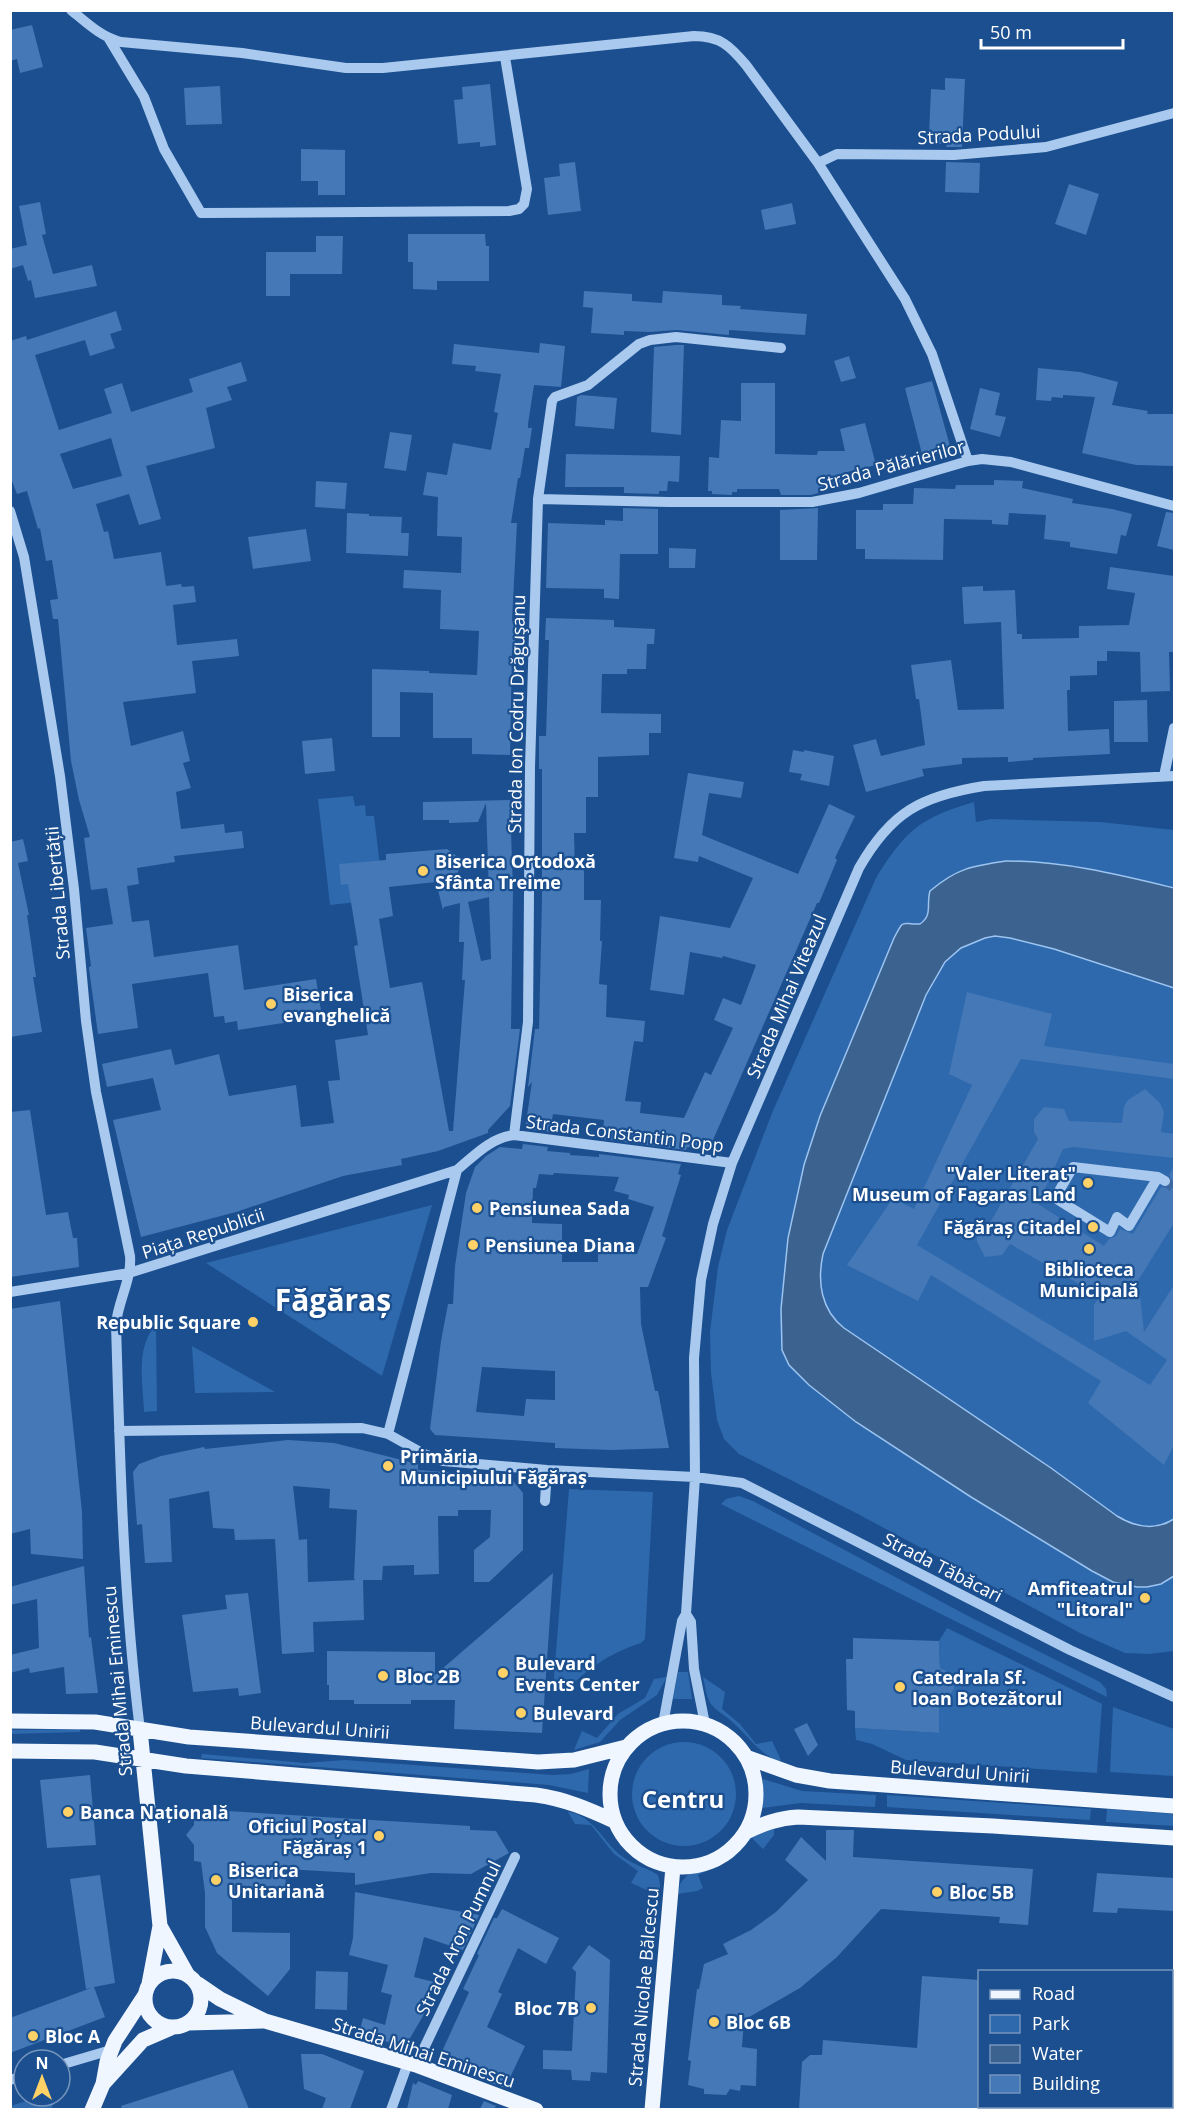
<svg xmlns="http://www.w3.org/2000/svg" width="1185" height="2120" font-family="'Open Sans',sans-serif">
	<style>
		.green { fill: #2e69ad }
		.water { fill: #3c6290; stroke: #9cc4f0; stroke-width: 1.5 }
		.building { fill: #4478b7; fill-rule: evenodd }
		.lines { fill: none; stroke-linecap: round; stroke-linejoin: round }
		.minor-tunnel { stroke: #3d69a0; stroke-width: 10; stroke-dasharray: 10 5; stroke-linecap: butt }
		.minor { stroke: #a9c9ee; stroke-width: 10 }
		.major { stroke: #f0f6ff; stroke-width: 15 }
		.poi-dot { fill: #ffd166; stroke: #1b4f8f; stroke-width: 2 }
		.labels { text-anchor: middle; dominant-baseline: central; stroke-width: 4.5; stroke-linejoin: round; paint-order: stroke }
		.street-label { font-size: 18px; fill: #fff; stroke: #1b4f8f }
		.poi-label { font-size: 18px; font-weight: bold; fill: #fff; stroke: #1b4f8f; text-anchor: start }
		.district-label { font-size: 24px; font-weight: bold; fill: #fff; stroke: #1b4f8f }
		.town-label { font-size: 30px; font-weight: bold; fill: #fff; stroke: #1b4f8f }
	</style>
	<rect width="100%" height="100%" fill="#1b4f8f"/>
	<path class="green" d="M353,796L355,806L365,805L366,816H374L384,899L330,905L318,799Z
		M974,802L976,822L991,819L1100,822L1174,830V1651L1149,1654L1125,1653L1082,1634L856,1513L739,1454L724,1439L717,1420L711,1373L710,1332L718,1267L727,1230L772,1113L876,878C906,830 920,818 974,802Z
		M432,1205L382,1376L206,1263Z
		M156,1325L157,1411L144,1412C143,1384 135,1347 156,1325Z
		M192,1346L275,1392L195,1393Z
		M569,1489L653,1492L645,1639L641,1643C607,1654 588,1669 563,1693L553,1689Z
		M739,1496L753,1501L972,1618L1100,1682L1106,1689L1107,1697L721,1504L726,1499Z
		M947,1628L1102,1704L1097,1773L906,1760L872,1744L856,1740L855,1728L939,1733V1701L948,1698L954,1689C953,1678 950,1673 940,1668L939,1641Z
		M678,1672H688L692,1699H673Z
		M667,1677L657,1695L620,1720L600,1742L574,1750L582,1731L597,1738L618,1714L645,1698L654,1679Z
		M703,1677L725,1692L722,1709L740,1724L756,1744L772,1741L781,1760L779,1762C757,1752 747,1734 729,1719C724,1715 715,1710 711,1704C706,1697 705,1685 703,1677Z
		M1113,1707L1174,1729V1776L1110,1772Z
		M80,1729V1732L11,1734V1730Z
		M632 1794a52 52 0 1 1 104 0a52 52 0 1 1-104 0Z
		M202,1754L305,1763L345,1760L553,1775L571,1774L589,1769L588,1793L549,1785L201,1758Z
		M763,1779L802,1791L876,1795L875,1807L801,1803L762,1808Z
		M887,1795L1091,1809L1090,1820L887,1807Z
		M1107,1809L1174,1814V1826L1106,1822Z
		M568,1812C594,1815 604,1844 623,1857C634,1865 647,1868 658,1875L660,1884V1896L631,1883L638,1871L614,1854L591,1825L575,1824Z
		M774,1826V1835L763,1849L752,1838L732,1859L698,1875L703,1888L697,1891L678,1894L680,1884L688,1874L729,1856L747,1837Z
		M40,2096H57L51,2109H11V2106Z"/>
	<path class="water" d="M1007,861C1064,861 1120,875 1174,888V988L1054,949L1010,938L995,936L985,938L961,948L945,962L926,995L823,1254C817,1282 821,1310 844,1328L1051,1468L1117,1516C1135,1527 1155,1531 1174,1519V1576L1161,1584L1147,1587H1137L1113,1582L1092,1571L971,1497L856,1422L809,1385L789,1365L782,1350L781,1309L788,1238L804,1165L820,1116L894,938C905,917 901,925 920,924C933,915 926,905 930,891C957,868 972,866 1007,861Z"/>
	<path class="building" d="M32,25L43,67L20,73L17,59L10,61V30Z
		M945,78L965,79L962,147H946L947,144H939V135H929L931,89L945,90Z
		M490,84L496,145L480,147V142L458,144L454,100L463,99L462,87Z
		M220,86L222,124L186,125L184,88Z
		M301,149L345,150V195H318V181H301Z
		M575,162L581,211L548,215L544,178L560,176L559,164Z
		M946,162L980,163L979,193L945,192Z
		M1069,184L1099,194L1086,235L1055,224Z
		M40,202L46,234L42,235L53,274L92,265L97,286L35,298L31,280L28,281L23,265L10,269V249L27,245L19,206Z
		M792,203L796,224L765,230L761,210Z
		M408,234H485L486,246H489V281H437V290L413,289V262H408Z
		M316,236H343L342,274H290V296H266V252H316Z
		M584,291L632,294V301L662,303L663,291L722,295V305L741,306L740,309L807,314L805,335L729,330V335L677,330L650,332L624,331V335L591,333L593,308L583,307Z
		M116,311L122,330L110,334L115,348L90,356L85,340L35,355L59,430L112,413L104,389L122,383L131,412L193,392L189,379L241,362L247,381L227,387L232,400L206,408L215,448L146,466L161,519L139,525L129,494L96,504L104,532L108,531L114,559L161,552L166,586L181,584L182,587L194,586L196,602L173,605L177,645L237,639L239,656L192,661L196,693L123,702L131,746L183,731L190,761L183,763L191,788L176,792L181,829L224,824L225,833L242,831L244,848L174,856L175,862L137,868L139,884L127,886L132,922L149,920L154,957L238,945L244,990L316,979L322,1017L238,1030L237,1021L225,1023L224,1016L214,1017L208,973L132,984L138,1028L98,1034L89,969V967L91,966L86,928L113,924L107,888L91,890L84,838L90,837L79,800L71,761L58,619H53L50,600L58,599L52,560L46,561L40,528L38,529L27,491L17,494L10,476V341L26,336L27,340ZM111,438L122,476L73,489L60,454Z
		M540,343L565,346L561,387L534,385L528,424V428H532L529,448H525L520,478H518L511,523H517L512,621H516L514,652H512L510,755L472,754V738H433V693L400,692V737H372V669L429,671V673L477,675L479,631L440,629L441,590L403,588L404,570L461,573L462,537L437,536L438,497L423,495L427,472L447,475L453,443L491,450L498,413L494,412L501,374L475,371L476,366L452,364L454,344L539,353Z
		M676,345H684L681,435L651,432L654,347Z
		M849,356L856,378L841,382L834,361Z
		M1038,368L1080,372L1118,382L1112,405L1148,411L1147,414H1174V466L1136,465L1082,453L1095,397L1063,395V398L1052,397L1051,401L1036,400Z
		M932,381L950,446L922,454L905,388Z
		M741,383H775V454L817,455L818,451H845L840,429L865,423L876,465L843,473L842,485L828,484L827,490L818,489V493L811,495H781L779,489H737V492H732V495L712,494V491H708L709,457L719,458L721,420L741,421Z
		M980,388L1000,393L995,415L1006,417L1000,437L970,429Z
		M581,395L617,398L614,429L575,426L577,397Z
		M390,432L412,435L406,471L384,468Z
		M566,454L680,456L679,482L668,481L667,491H659V494L624,493V487H565Z
		M994,480L1023,481L1022,488L1073,499L1072,503L1112,509L1132,514L1126,536L1121,535L1117,554L1070,547V542L1044,539L1046,515L1009,513L1008,525L992,524V520L944,519L943,560L865,559V549H856V510H883V504H913L914,488L955,489L956,485H994Z
		M316,481L347,483L345,509L315,507Z
		M623,508L658,509V554H620L619,599L604,598V589L546,588L548,523L605,525V520L623,521Z
		M818,508L817,560H780V510Z
		M1166,512L1174,513V550L1157,546Z
		M347,513L369,514V516L402,517L401,533H409L408,556L346,553Z
		M306,529L311,561L253,569L248,537Z
		M669,548L696,549L695,568H669Z
		M1110,567L1174,576L1173,652H1169L1170,691L1141,692L1140,652L1107,651V661H1097V675L1070,676V690H1067L1068,731L1109,729L1110,754L1033,758V760L1008,762V757L962,758V764L922,769L924,776L866,792L853,745L876,739L881,756L925,745L919,699H916L911,665L951,660L958,710L1004,709L1001,622L964,624L962,587L983,586V591L1015,590L1017,634H1022V639L1079,638V626L1129,625L1135,593L1107,589Z
		M546,618L614,620V627L655,629L654,644H647L646,669H627V674H602L601,713L661,714V733H649V755L598,757V797H586V833H574L575,870H584V900H601L600,941H602L599,984L607,985L606,1017L645,1021L643,1042L634,1041L625,1101L641,1102L640,1113L684,1118L705,1072L711,1075L733,1028L714,1020L723,998L741,1005L756,965L723,956L722,958L690,952L684,995L650,990L660,916L730,928L753,878L699,856L698,862L674,858L688,773L744,782L741,798L709,793L702,835L798,874L829,804L855,816L835,858L837,860L819,903H817L709,1149L687,1147L686,1150L602,1139L604,1120L553,1114L550,1132L525,1129L532,1082L528,1087L535,1029H539L542,899V769H539V736H546L549,640H545Z
		M1147,700L1148,742H1114V701Z
		M332,738L335,771L305,774L302,741Z
		M793,750L804,752V750L834,756L829,786L800,780L802,774L789,772Z
		M510,800L513,891L511,1029H520L510,1106L488,1130V1133L438,1151L401,1159L402,1165L343,1176L236,1212L141,1237L113,1120L161,1110L153,1078L107,1087L102,1064L171,1049L175,1065L219,1054L229,1096L296,1085L301,1127L334,1123L328,1081L340,1080L335,1040L368,1035L354,946L358,945L348,884L341,885L339,864L386,860V854L447,849L458,857L460,867L450,891L488,890L489,894L486,803L478,822L449,823V820H423V802ZM436,882L443,910L444,907L460,903L459,942H464L462,980H465L453,1131H449L422,982L390,988L379,919L393,916L389,887ZM489,897L491,959L481,961L468,902Z
		M23,839L28,861L18,863L29,915H27L36,977H33L42,1032L10,1037V842Z
		M967,992L1052,1014L1044,1046L1174,1064V1079L1021,1059L917,1245L1150,1385L1167,1360L1126,1331L1094,1341V1305L1100,1296L1010,1244L1002,1255L985,1257L977,1242V1229L991,1221L1038,1139L1034,1132V1119L1044,1107L1064,1109L1069,1121L1122,1123L1124,1106L1128,1100L1145,1089L1160,1103L1164,1112L1161,1132L1174,1134V1158L1073,1147L1063,1149L1038,1204L1104,1246L1109,1239L1116,1236L1120,1229L1133,1234L1161,1187L1166,1188L1171,1185L1172,1180L1169,1175L1174,1166V1223L1132,1290L1140,1295L1144,1332L1174,1285V1445L1164,1465L1088,1403L1101,1381L931,1275L918,1301L847,1265L893,1198L914,1209L972,1085L949,1074Z
		M30,1110L46,1215L68,1212L73,1238H77L79,1267L10,1277V1112Z
		M523,1144L548,1147L547,1151L570,1153V1155L599,1157V1154L681,1164L678,1174L681,1175L662,1236L666,1238L648,1287H640L641,1324L655,1391H658L669,1448L612,1450L555,1448V1443L435,1435L430,1429L441,1341L448,1304H453L455,1266L466,1193L475,1167L486,1156L500,1147L522,1149ZM554,1173L619,1177L614,1191L629,1195L628,1199L654,1207L637,1254H598V1262H562V1224L532,1223L533,1188H536L539,1174L553,1175ZM482,1367L555,1371V1400L526,1399L524,1416L476,1412Z
		M60,1301L82,1512L83,1559L31,1554L30,1529L10,1534V1309Z
		M288,1440L334,1443L418,1464V1470L510,1477L523,1493V1550L489,1582H474V1550L490,1537L491,1510H458V1516H438L439,1574L414,1575V1565L383,1566L382,1580H363L364,1620L313,1622L314,1652L282,1654L275,1539L235,1540L234,1529L213,1528L209,1491L169,1499L172,1562L145,1563L142,1524L137,1525L133,1472L139,1464L161,1456L204,1447L205,1449ZM293,1486L330,1489L329,1508L357,1510L354,1579L356,1580L308,1582L307,1539L299,1540Z
		M84,1566L89,1638L91,1637L98,1693L66,1694L64,1667L30,1673L29,1668L10,1673V1655L39,1648L37,1599L10,1605V1587Z
		M553,1573L542,1733L454,1729L455,1700H411V1704H354V1700H329V1685H327V1651L435,1652V1675Z
		M248,1593L261,1693L239,1696L238,1688L193,1692L182,1615L227,1609L225,1595Z
		M853,1638L939,1641L940,1668L946,1671L953,1679L954,1689L948,1698L939,1701V1733L855,1728V1711L847,1710L846,1659H853Z
		M807,1723L818,1745L808,1756L794,1729Z
		M90,1775L96,1845L47,1848L40,1780Z
		M194,1809L470,1826V1830L496,1831L509,1853L471,1874L431,1873L355,1885V1873L285,1869L286,1887L251,1890L252,1898L232,1899V1932L290,1933V1969L268,1996L217,1953L205,1927V1893L201,1862L194,1861V1845L186,1835L194,1825Z
		M826,1830H854L853,1857L1033,1869L1028,1925L999,1923L1000,1917L881,1909L837,1957L800,1988L744,2020L742,2047L757,2049L756,2086L741,2085L740,2091L730,2089L726,2095L704,2094V2089L688,2085L691,2061L688,2060L697,1989H699L704,1964L728,1954L723,1944L751,1930L776,1912L808,1880L785,1860L801,1837L826,1861Z
		M1097,1873L1174,1878V1911L1118,1908L1117,1913L1093,1912Z
		M100,1875L115,1983L94,1987L105,2017L10,2053V2018L91,1988L86,1989L70,1879Z
		M355,1892L479,1915L463,1950L424,1937L414,1977L434,1982L427,2009L409,2040L402,2046L359,2034L363,2018L385,2025L392,1995L381,1992L388,1965L349,1955L353,1938Z
		M502,1909L559,1938L546,1964L518,1948L498,1992L502,1994L487,2027L525,2046L505,2088L491,2083L493,2079L440,2056L469,1992L463,1989L479,1955L477,1954L494,1918H497Z
		M589,1945L610,1960L607,2073L591,2072L590,2081L572,2080L571,2070L543,2069V2050L572,2051L576,1972L572,1968Z
		M316,1971L348,1972L347,2010L315,2009Z
		M922,1976L980,1980V2109H799L802,2062L810,2055H822L823,2040L917,2048Z
		M301,2054H322L364,2071L350,2109H322L326,2098L304,2089Z
		M233,2070L249,2109H122L121,2106Z
		M418,2081L452,2095L448,2109H407L413,2083L416,2085Z
		M484,2101L496,2106L494,2109H480Z"/>
	<g class="lines">
		<path class="minor-tunnel" d="M1165,1181L1174,1188"/>
		<path class="minor" d="M71,10C87,23 101,37 121,42L242,53L346,68H383L694,36C720,36 730,46 746,65L818,163L905,299L932,354L968,461
			M109,39L144,97L164,149L201,213L509,211L519,209L524,204L527,189L505,57
			M818,163L837,154L954,155L1046,147L1174,113
			M538,499L668,502H812L859,493L968,461L982,459L1011,462L1174,506
			M10,511L24,557L60,776L74,889L86,1021L96,1092L130,1256C132,1279 118,1301 116,1324C120,1459 123,1595 140,1730
			M1164,776L1174,728
			M514,1135L528,1022L530,767L538,499L552,401L555,397L588,385L639,344L650,340L676,337L781,348
			M1158,1177L1129,1226L1117,1217L1110,1232L1055,1198L1073,1167L1158,1177L1165,1181
			M10,1292L129,1273L457,1170C474,1156 490,1138 514,1135L732,1163
			M119,1431L362,1428L388,1434L424,1454L443,1461L547,1470L695,1477L742,1483L1070,1650L1174,1697
			M388,1434L457,1170
			M545,1501L547,1470
			M686,1614L691,1622L694,1669L705,1724
			M663,1724L682,1621L686,1614L695,1477L694,1358L701,1280L713,1224L732,1163L859,868C891,812 921,796 984,786L1174,776
			M60,2065L111,2050
			M416,2065L515,1857
			M10,2080L24,2076
			M391,2110L408,2063"/>
		<path class="major" d="M610 1794a73 73 0 1 1 146 0a73 73 0 1 1-146 0Z
			M10,1721L95,1722L189,1737L538,1762L574,1760L626,1747
			M140,1730L160,1926L149,1984
			M10,1751L95,1752L186,1766L536,1795C565,1799 588,1809 614,1821
			M746,1757L796,1775L830,1781L1174,1806
			M746,1832C763,1824 778,1818 798,1817L993,1826L1174,1838
			M160,1926L187,1974
			M145 1999a28 28 0 1 1 56 0a28 28 0 1 1-56 0Z
			M198,1984L220,1999L265,2021L416,2065L536,2110
			M188,2023L263,2021
			M103,2084L143,2040L173,2027
			M92,2110L103,2084L107,2062L115,2041L145,1995
			M652,2110L673,1867"/>
	</g>
	<g class="poi-dot">
		<circle cx="423" cy="871" r="6"/>
		<circle cx="271" cy="1004" r="6"/>
		<circle cx="1088" cy="1183" r="6"/>
		<circle cx="477" cy="1208" r="6"/>
		<circle cx="1093" cy="1227" r="6"/>
		<circle cx="473" cy="1245" r="6"/>
		<circle cx="1089" cy="1249" r="6"/>
		<circle cx="253" cy="1322" r="6"/>
		<circle cx="388" cy="1466" r="6"/>
		<circle cx="1145" cy="1598" r="6"/>
		<circle cx="503" cy="1673" r="6"/>
		<circle cx="383" cy="1676" r="6"/>
		<circle cx="900" cy="1687" r="6"/>
		<circle cx="521" cy="1713" r="6"/>
		<circle cx="68" cy="1812" r="6"/>
		<circle cx="379" cy="1836" r="6"/>
		<circle cx="216" cy="1880" r="6"/>
		<circle cx="937" cy="1892" r="6"/>
		<circle cx="591" cy="2008" r="6"/>
		<circle cx="714" cy="2022" r="6"/>
		<circle cx="33" cy="2036" r="6"/>
	</g>
	<g class="labels">
		<g class="street-label">
			<text transform="translate(979 134) rotate(-3)">Strada Podului</text>
			<text transform="translate(891 465) rotate(-15)">Strada Pălărierilor</text>
			<text transform="translate(516 714) rotate(-89)">Strada Ion Codru Drăguşanu</text>
			<text transform="translate(57 893) rotate(-95)">Strada Libertății</text>
			<text transform="translate(786 996) rotate(-67)">Strada Mihai Viteazul</text>
			<text transform="translate(625 1133) rotate(7)">Strada Constantin Popp</text>
			<text transform="translate(203 1233) rotate(-18)">Piața Republicii</text>
			<text transform="translate(943 1567) rotate(27)">Strada Tăbăcari</text>
			<text transform="translate(117 1681) rotate(-95)">Strada Mihai Eminescu</text>
			<text transform="translate(320 1727) rotate(4)">Bulevardul Unirii</text>
			<text transform="translate(960 1771) rotate(4)">Bulevardul Unirii</text>
			<text transform="translate(458 1938) rotate(-64)">Strada Aron Pumnul</text>
			<text transform="translate(643 1987) rotate(-85)">Strada Nicolae Bălcescu</text>
			<text transform="translate(424 2052) rotate(18)">Strada Mihai Eminescu</text>
		</g>
		<g class="poi-label">
			<text x="435" y="861">Biserica Ortodoxă<tspan x="435" dy="21">Sfânta Treime</tspan></text>
			<text x="283" y="994">Biserica<tspan x="283" dy="21">evanghelică</tspan></text>
			<text x="1076" y="1173" text-anchor="end">"Valer Literat"<tspan x="1076" dy="21">Museum of Fagaras Land</tspan></text>
			<text x="489" y="1208">Pensiunea Sada</text>
			<text x="1081" y="1227" text-anchor="end">Făgăraș Citadel</text>
			<text x="485" y="1245">Pensiunea Diana</text>
			<text x="1089" y="1269" text-anchor="middle">Biblioteca<tspan x="1089" dy="21">Municipală</tspan></text>
			<text x="241" y="1322" text-anchor="end">Republic Square</text>
			<text x="400" y="1456">Primăria<tspan x="400" dy="21">Municipiului Făgăraș</tspan></text>
			<text x="1133" y="1588" text-anchor="end">Amfiteatrul<tspan x="1133" dy="21">"Litoral"</tspan></text>
			<text x="515" y="1663">Bulevard<tspan x="515" dy="21">Events Center</tspan></text>
			<text x="395" y="1676">Bloc 2B</text>
			<text x="912" y="1677">Catedrala Sf.<tspan x="912" dy="21">Ioan Botezătorul</tspan></text>
			<text x="533" y="1713">Bulevard</text>
			<text x="80" y="1812">Banca Națională</text>
			<text x="367" y="1826" text-anchor="end">Oficiul Poștal<tspan x="367" dy="21">Făgăraș 1</tspan></text>
			<text x="228" y="1870">Biserica<tspan x="228" dy="21">Unitariană</tspan></text>
			<text x="949" y="1892">Bloc 5B</text>
			<text x="579" y="2008" text-anchor="end">Bloc 7B</text>
			<text x="726" y="2022">Bloc 6B</text>
			<text x="45" y="2036">Bloc A</text>
		</g>
		<g class="district-label">
			<text x="683" y="1798">Centru</text>
		</g>
		<g class="town-label">
			<text x="333" y="1299">Făgăraș</text>
		</g>
	</g>
	<rect width="1185" height="2120" fill="none" stroke="#ffffff" stroke-width="24"/>
	<rect x="978" y="1970" width="195" height="138" fill="#1b4f8f" stroke="#7695bc" stroke-width="1.5"/>
	<rect x="990" y="1990" width="30" height="9" fill="#f0f6ff" stroke="#7695bc" stroke-width="1.5"/>
	<text x="1032" y="2000" font-size="18" fill="#ffffff">Road</text>
	<rect x="990" y="2015" width="30" height="18" fill="#2e69ad" stroke="#7695bc" stroke-width="1.5"/>
	<text x="1032" y="2030" font-size="18" fill="#ffffff">Park</text>
	<rect x="990" y="2045" width="30" height="18" fill="#3c6290" stroke="#7695bc" stroke-width="1.5"/>
	<text x="1032" y="2060" font-size="18" fill="#ffffff">Water</text>
	<rect x="990" y="2075" width="30" height="18" fill="#4478b7" stroke="#7695bc" stroke-width="1.5"/>
	<text x="1032" y="2090" font-size="18" fill="#ffffff">Building</text>
	<g transform="translate(42 2078)"><circle r="28" fill="#1b4f8f" stroke="#7695bc" stroke-width="1.5"/>
	<path d="M0-4.5L10 22L0 15L-10 22Z" fill="#ffd166"/>
	<text y="-9" font-size="16" font-weight="bold" text-anchor="middle" fill="#ffffff">N</text>
	</g>
	<path d="M981 39v9h142v-9" fill="none" stroke="#ffffff" stroke-width="3"/>
	<text x="990" y="39" font-size="18" fill="#ffffff" stroke="#1b4f8f" stroke-width="4.5" paint-order="stroke">50 m</text>
</svg>
